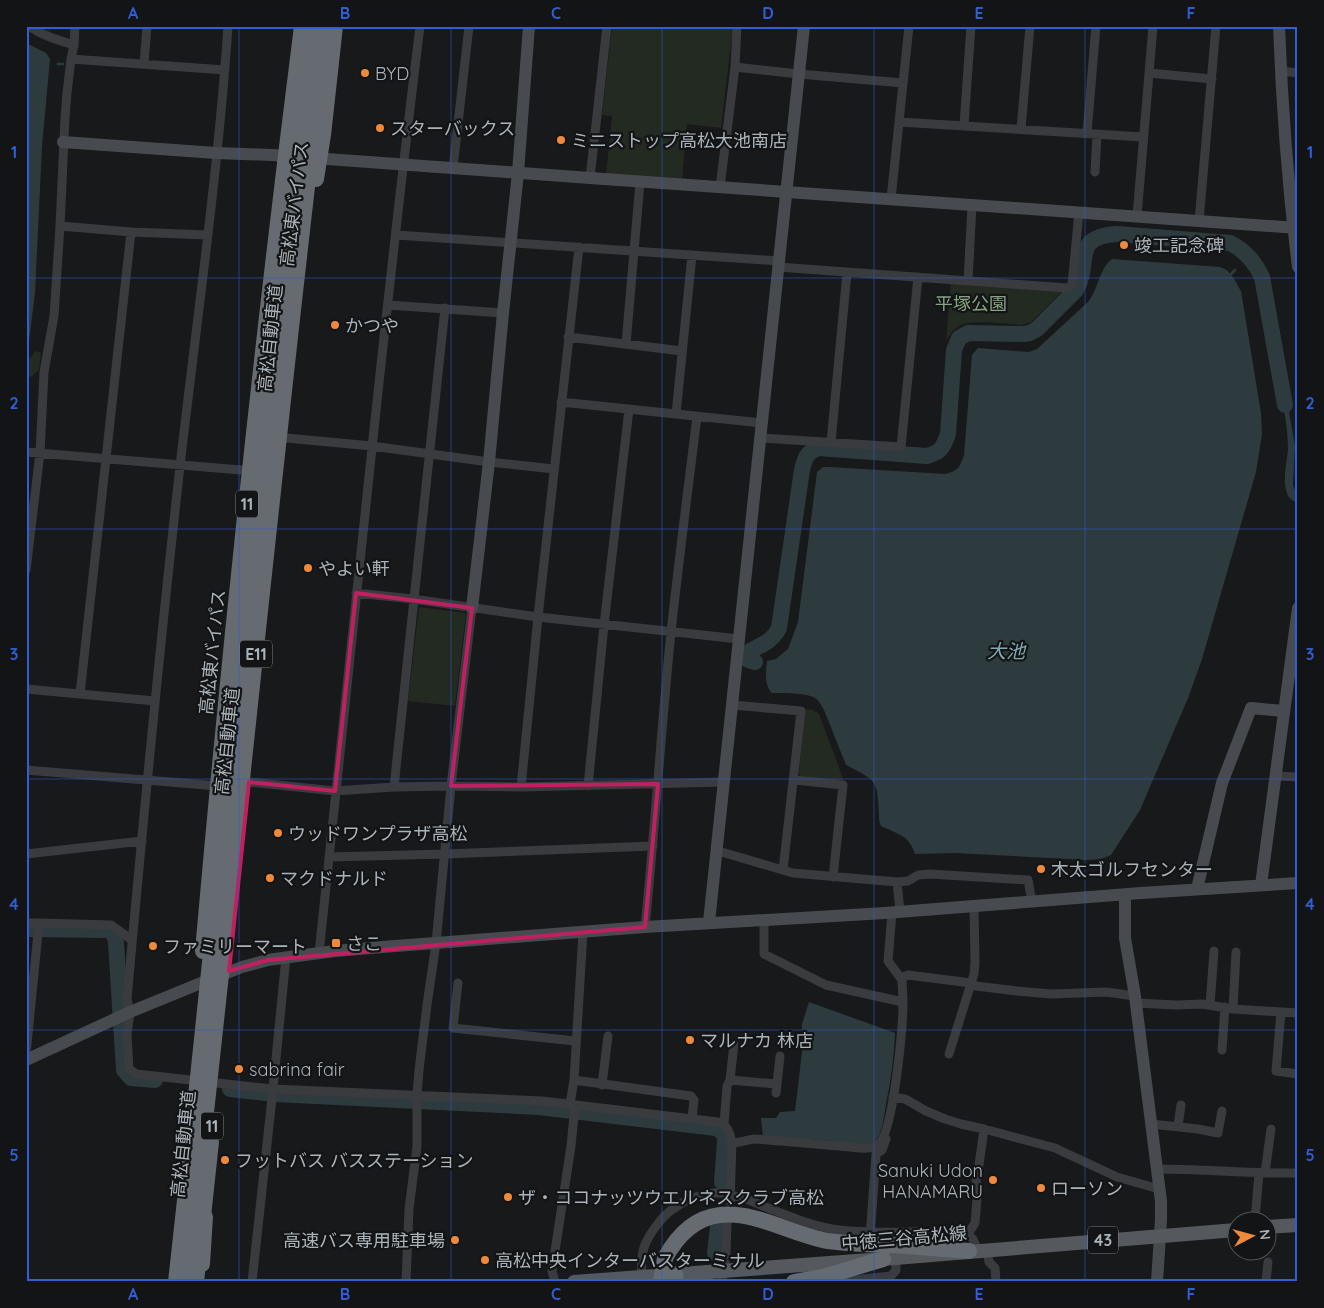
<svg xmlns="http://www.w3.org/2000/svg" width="1324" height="1308" font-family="Quicksand,'Noto Sans JP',sans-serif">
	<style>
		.green { fill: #232a22 }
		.water { fill: #2e3b3e }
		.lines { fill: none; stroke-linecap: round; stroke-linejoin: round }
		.stream { stroke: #2e3b3e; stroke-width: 2.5 }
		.river { stroke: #2e3b3e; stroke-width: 16 }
		.street-tunnel { stroke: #35383a; stroke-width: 9; stroke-dasharray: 9 4.5; stroke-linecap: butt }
		.street { stroke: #393b3f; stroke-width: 9 }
		.secondary { stroke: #474b4f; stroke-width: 12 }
		.primary { stroke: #55595e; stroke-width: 14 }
		.highway { stroke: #656b70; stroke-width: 16 }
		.highway-bridge { stroke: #656b70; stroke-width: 16 }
		.marked { fill: none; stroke: #c12060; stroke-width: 4; stroke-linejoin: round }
		.grid { fill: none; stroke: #325dd4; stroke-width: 1; stroke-opacity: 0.55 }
		.poi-dot { fill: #f08a3a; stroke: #131415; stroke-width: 2 }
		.labels { text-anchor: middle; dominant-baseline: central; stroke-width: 4.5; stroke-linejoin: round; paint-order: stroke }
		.shield { fill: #131415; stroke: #7d8388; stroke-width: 1 }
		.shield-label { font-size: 16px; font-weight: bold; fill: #abb3ba }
		.poi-label { font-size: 18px; fill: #abb3ba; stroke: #131415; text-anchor: start }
		.street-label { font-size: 18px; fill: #abb3ba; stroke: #131415 }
		.park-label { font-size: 18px; fill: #87a482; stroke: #131415 }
		.water-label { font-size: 19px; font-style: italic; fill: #82a8b4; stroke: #131415 }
		.neatline { fill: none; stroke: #325dd4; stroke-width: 2 }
		.grid-label { font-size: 16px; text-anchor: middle; font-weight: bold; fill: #325dd4 }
	</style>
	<rect width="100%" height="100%" fill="#18191a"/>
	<path class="green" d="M612,26H733L721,128L687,124L682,179L606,174L612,116L602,115Z
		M951,281L1064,290L1031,322L1021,325C1006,324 972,319 959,326C953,330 949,335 946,341Z
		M35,351L40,352L41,354L39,370L31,377L26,376V361L32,356Z
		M419,607L466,613L455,706L408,701Z
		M805,709L813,710L819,714L844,781L802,777L799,774Z"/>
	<path class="water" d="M26,43L46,53L50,59L42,146L35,293L29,341L26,347Z
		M1112,259L1220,267C1231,270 1235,281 1241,291L1261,413L1262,434L1256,472L1202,659L1188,698L1140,810L1111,855L1101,859L1087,860L954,853L915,854C910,840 906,837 892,831C889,829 884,828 881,826C879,823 879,818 879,814C877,779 877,781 846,765L824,710C821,705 819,700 813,697C805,693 783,693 772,693C764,685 766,671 767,661L776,659L788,649L798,622L817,472L823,467H830L945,474C958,471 960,467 964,455L972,355L978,348L1029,352L1037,349L1088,302C1098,290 1100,267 1112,259Z
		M1284,382L1295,446L1293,485L1295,490L1298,493V503C1293,501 1288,498 1287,493C1282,479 1287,463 1288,449C1288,427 1283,404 1279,383Z
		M809,1002L895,1033C894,1057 891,1080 886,1104C884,1117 883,1131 875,1142L858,1145L821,1140L763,1136L761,1118H776L780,1112L795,1111L802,1052V1024Z"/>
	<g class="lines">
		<path class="stream" d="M58,64H63
			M1245,261L1249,258
			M1231,274L1235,270"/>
		<path class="river" d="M755,662L748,660L750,651C761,645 773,641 779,628L802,470C805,458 806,453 818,448L927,456C941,452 943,448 948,434L954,350L959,338L968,333L1024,334L1030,333L1037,329L1076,290C1092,263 1070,237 1117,234L1230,243C1244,250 1255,262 1262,277L1285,405
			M26,929L108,930C113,933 115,936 116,942L124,1070L131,1078L155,1080
			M230,1089L275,1094L539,1107L716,1128L724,1133L725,1141L722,1182
			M715,1253L718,1227"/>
		<path class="street-tunnel" d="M722,1282L726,1255"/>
		<path class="street" d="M29,26C43,36 58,40 74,45
			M71,59L225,70
			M144,64L147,26
			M735,67L799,74L903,83
			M1281,71L1298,73
			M1149,73L1212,79
			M899,122L1143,137
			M964,125L971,26
			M1021,129L1030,26
			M1087,133L1096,26
			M453,168L469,26
			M1095,172L1097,134
			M590,178L607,26
			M720,187L735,67L737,26
			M891,199L909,26
			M1137,216L1153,26
			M1199,221L1216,26
			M60,226L131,232L208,235
			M396,235L779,261
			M778,267L1067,288L1072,285L1079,212
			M968,281L972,205
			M388,305L503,313
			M568,337L682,351
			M626,344L640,182
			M561,402L762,423
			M676,414L692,255
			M286,438L372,446L489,462L554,469
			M761,438L901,447L918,277
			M831,442L847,273
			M26,452L253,471
			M26,570L40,453L44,372L54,316L60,226L65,118L67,93L71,59L74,45L75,26
			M356,593L413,599L538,617L739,639
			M26,689L155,701
			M80,694L131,232
			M732,705L801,711L783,870
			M26,770L218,786
			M1276,776L1298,777
			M794,780L843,785L833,877
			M249,782L335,791L394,787L451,786L521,787L724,782
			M588,786L604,625L629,409
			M394,787L445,308
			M521,787L538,617L579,247
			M718,851L793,873L897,882L908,881L918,875L930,874L1028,880L1032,902
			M26,854L142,841
			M329,857L445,854L653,846
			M897,882L900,912
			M764,920V954L826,985L903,1002L902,980L888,961L892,913
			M26,923H39L26,1054
			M39,923L111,925L132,940
			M645,927C655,828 661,730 671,632C679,560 688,488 697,417
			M319,953C352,644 382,335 420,26
			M902,980L903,977L908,975L971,983L976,986L1017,991L1051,994L1106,992L1135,996
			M458,983L453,1028L575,1041
			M1135,1003L1177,1005L1202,1004L1233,1009L1298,1013
			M1210,1005L1214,951
			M1233,1009L1236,952
			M1281,1012L1276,1071L1298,1074
			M1222,1050L1225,1007
			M949,1054L974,974L975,963L974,906
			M191,1080L136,1074L129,1069L127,1034L130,1012L127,999C143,821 160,644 180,466C197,319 218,173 228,26
			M574,1080L691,1096L694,1100L692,1119
			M730,1080L777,1084
			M217,1083L273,1089L542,1101L718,1122C728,1125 730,1133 732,1143L730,1202
			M602,1085L608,1036
			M776,1093L780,1056
			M893,1097L905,1099L926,1111L945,1119L961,1124L984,1129L978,1172L976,1181L978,1187L975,1223L968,1234
			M570,1104L574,1080L583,932
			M724,1124L727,1086L730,1080L734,1044
			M1151,1124L1198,1129L1218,1133L1222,1111
			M1178,1126L1181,1105
			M984,1129L1055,1148L1117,1177L1159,1189
			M732,1143C740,1143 747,1140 754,1139C763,1139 773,1141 781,1141C804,1143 827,1145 850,1147C859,1148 872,1150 879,1144C894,1129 903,1025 903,1002
			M1157,1169C1204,1169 1251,1174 1298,1173
			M1265,1173L1271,1129
			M1255,1220L1259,1173
			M870,1237L876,1154L882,1150L886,1139
			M987,1250L989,1262L995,1268L996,1282
			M726,1255L727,1223
			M642,1277C640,1251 644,1241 660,1221C666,1213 675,1207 684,1202C695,1197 707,1192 720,1193C735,1194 750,1200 763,1206C787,1215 813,1227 839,1230C880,1235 923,1230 964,1232L973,1239L978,1251
			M252,1282L273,1089L286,957
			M406,1282L409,1209L417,1146V1095L419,1070L427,1005L436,943L451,786L472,608
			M555,1282L552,1271L571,1146L575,1105
			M848,1282L863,1279L891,1276L896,1270V1258
			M1266,1282L1268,1262"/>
		<path class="secondary" d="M1279,26C1282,107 1288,187 1298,267
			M63,142L216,153L272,155L590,178L1298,228
			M472,608L489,462L503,313L518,173L529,26
			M1261,885L1298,608
			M1197,889L1222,783L1251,708L1284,711
			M1125,895V938L1135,996L1161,1201V1220L1157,1282
			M709,922L779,261L804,26
			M26,1060L130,1012L201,983L242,967L268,960L282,958L335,951L395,946L436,943L645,927L885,913L1141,893L1298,883"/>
		<path class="primary" d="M1266,1227L1298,1225
			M574,1282L883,1259L1236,1230"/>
		<path class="highway" d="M316,179L323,135L335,26
			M203,951C230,642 263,334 302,26
			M665,1258C677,1236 694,1218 720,1215C756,1211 793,1235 828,1241C849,1244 871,1244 893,1245C918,1247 944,1249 969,1251
			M675,1274L676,1282
			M196,1282L211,1142
			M794,1282L827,1276L883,1259"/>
		<path class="highway-bridge" d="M202,1264L205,1217
			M176,1282L188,1173L266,426L298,140L312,26
			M187,1282C235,863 275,444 326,26
			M661,1282L665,1258"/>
	</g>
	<path class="marked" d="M356,593L472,608L451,786L658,784L645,927L268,960L229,971L249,782L335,791Z"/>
	<path class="grid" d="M239,26V1282M451,26V1282M662,26V1282M874,26V1282M1085,26V1282M26,278H1298M26,529H1298M26,779H1298M26,1030H1298"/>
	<g class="poi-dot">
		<circle cx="365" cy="73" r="5"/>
		<circle cx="380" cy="128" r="5"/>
		<circle cx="561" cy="140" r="5"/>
		<circle cx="1124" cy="245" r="5"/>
		<circle cx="335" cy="325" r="5"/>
		<circle cx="308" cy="568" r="5"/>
		<circle cx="278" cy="833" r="5"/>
		<circle cx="1041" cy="869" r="5"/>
		<circle cx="270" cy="878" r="5"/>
		<rect x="331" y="938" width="10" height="10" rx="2.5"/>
		<circle cx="153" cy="946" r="5"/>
		<circle cx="690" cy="1040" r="5"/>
		<circle cx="239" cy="1069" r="5"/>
		<circle cx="225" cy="1160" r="5"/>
		<circle cx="993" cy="1180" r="5"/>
		<circle cx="1041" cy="1188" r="5"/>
		<circle cx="508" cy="1197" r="5"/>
		<circle cx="455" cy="1240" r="5"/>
		<circle cx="485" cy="1260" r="5"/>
	</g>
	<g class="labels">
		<g class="shield">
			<rect x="236" y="490.5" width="22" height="27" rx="4"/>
			<rect x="240" y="640.5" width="32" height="27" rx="4"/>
			<rect x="201" y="1112.5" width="22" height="27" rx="4"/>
			<rect x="1088" y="1226.5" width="30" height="27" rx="4"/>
		</g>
		<g class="shield-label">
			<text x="247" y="504">11</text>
			<text x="256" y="654">E11</text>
			<text x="212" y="1126">11</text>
			<text x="1103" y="1240">43</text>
		</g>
		<g class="poi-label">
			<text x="375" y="73">BYD</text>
			<text x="390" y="128">スターバックス</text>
			<text x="571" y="140">ミニストップ高松大池南店</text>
			<text x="1134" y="245">竣工記念碑</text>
			<text x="345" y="325">かつや</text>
			<text x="318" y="568">やよい軒</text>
			<text x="288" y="833">ウッドワンプラザ高松</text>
			<text x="1051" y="869">木太ゴルフセンター</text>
			<text x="280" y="878">マクドナルド</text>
			<text x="346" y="943">さこ</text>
			<text x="163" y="946">ファミリーマート</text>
			<text x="700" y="1040">マルナカ 林店</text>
			<text x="249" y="1069">sabrina fair</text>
			<text x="235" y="1160">フットバス バスステーション</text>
			<text x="983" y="1170" text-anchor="end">Sanuki Udon<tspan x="983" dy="21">HANAMARU</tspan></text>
			<text x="1051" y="1188">ローソン</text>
			<text x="518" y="1197">ザ・ココナッツウエルネスクラブ高松</text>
			<text x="445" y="1240" text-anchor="end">高速バス専用駐車場</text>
			<text x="495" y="1260">高松中央インターバスターミナル</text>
		</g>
		<g class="street-label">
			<text transform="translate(294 204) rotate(-83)">高松東バイパス</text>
			<text transform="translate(270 338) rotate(-84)">高松自動車道</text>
			<text transform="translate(212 652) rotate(-84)">高松東バイパス</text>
			<text transform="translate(227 741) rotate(-84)">高松自動車道</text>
			<text transform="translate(183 1144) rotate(-84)">高松自動車道</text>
			<text transform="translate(904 1238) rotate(-5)">中徳三谷高松線</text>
		</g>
		<g class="park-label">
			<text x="971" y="303">平塚公園</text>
		</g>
		<g class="water-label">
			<text x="1006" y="651">大池</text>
		</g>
	</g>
	<rect width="1324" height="1308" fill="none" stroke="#131415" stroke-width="55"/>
	<g transform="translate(1252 1236) rotate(84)"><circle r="24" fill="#131415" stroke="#505457"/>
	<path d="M0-4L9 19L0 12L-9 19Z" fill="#f08a3a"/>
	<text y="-8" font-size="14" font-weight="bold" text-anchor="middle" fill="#abb3ba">N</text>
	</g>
	<rect x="28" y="28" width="1268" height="1252" class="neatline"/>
	<g class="grid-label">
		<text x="133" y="19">A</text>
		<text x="345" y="19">B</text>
		<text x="556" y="19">C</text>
		<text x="768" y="19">D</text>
		<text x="979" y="19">E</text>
		<text x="1191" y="19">F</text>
		<text x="14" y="158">1</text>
		<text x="1310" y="158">1</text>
		<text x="14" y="409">2</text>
		<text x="1310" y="409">2</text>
		<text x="14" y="660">3</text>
		<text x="1310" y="660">3</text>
		<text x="14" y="910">4</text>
		<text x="1310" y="910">4</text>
		<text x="14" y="1161">5</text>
		<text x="1310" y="1161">5</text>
		<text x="133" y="1300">A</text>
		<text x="345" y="1300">B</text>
		<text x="556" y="1300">C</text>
		<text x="768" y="1300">D</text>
		<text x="979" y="1300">E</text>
		<text x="1191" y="1300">F</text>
	</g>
</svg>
